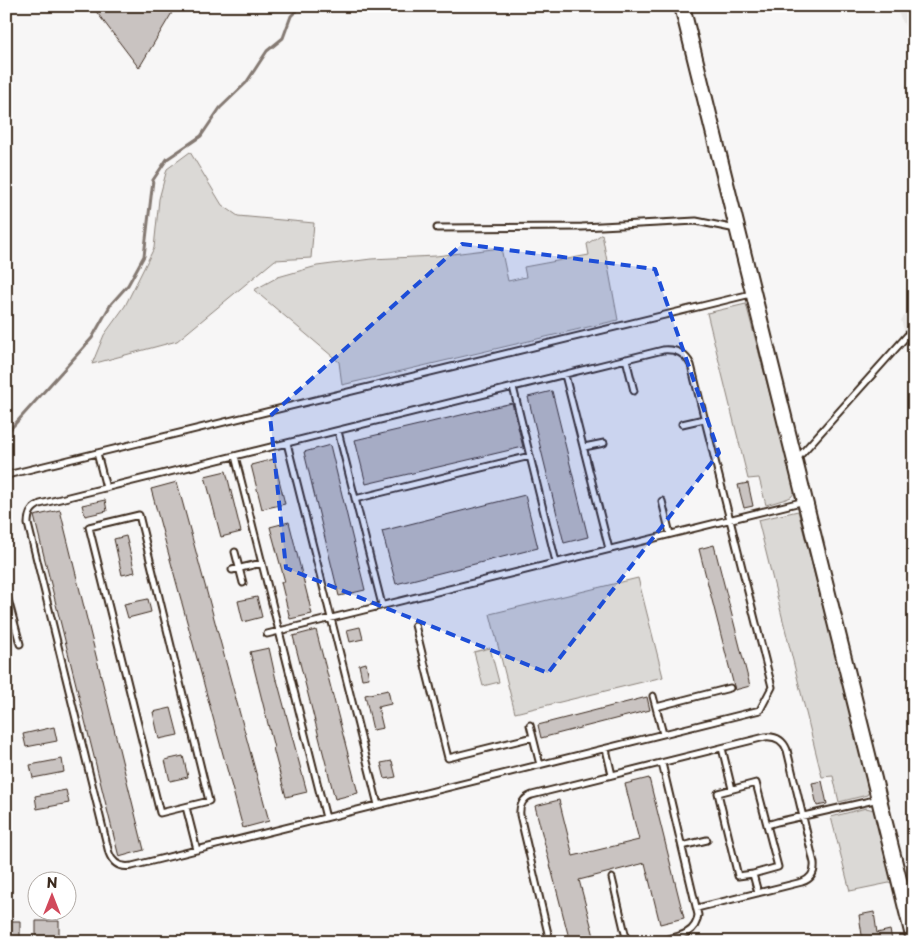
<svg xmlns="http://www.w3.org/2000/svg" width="920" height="948" font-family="'Playpen Sans',sans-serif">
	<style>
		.built { fill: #e9e7e6 }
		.green { fill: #dbd9d6; stroke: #8b827a }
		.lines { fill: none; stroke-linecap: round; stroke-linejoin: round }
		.stream { stroke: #847972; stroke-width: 3 }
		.building { fill: #c9c3c1; stroke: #3b2a1e }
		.service-casing { stroke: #3b2a1e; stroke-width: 9 }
		.secondary-casing { stroke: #3b2a1e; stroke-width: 18 }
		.service { stroke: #fff; stroke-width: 5 }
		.secondary { stroke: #fff; stroke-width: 14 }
		.marked { fill: #1d4ed8; fill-opacity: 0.2; stroke: #1d4ed8; stroke-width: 4; stroke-dasharray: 10 6; stroke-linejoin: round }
	</style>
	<rect width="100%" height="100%" fill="#f7f6f6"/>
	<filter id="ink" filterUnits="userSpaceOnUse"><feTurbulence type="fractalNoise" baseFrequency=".02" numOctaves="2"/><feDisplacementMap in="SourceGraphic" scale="10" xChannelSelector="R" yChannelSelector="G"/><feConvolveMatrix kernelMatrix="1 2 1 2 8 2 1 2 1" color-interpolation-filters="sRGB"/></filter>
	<g filter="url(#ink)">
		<path class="built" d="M894,6H914V42Z
			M914,304V356L906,337L901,320Z"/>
		<path class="green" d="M190,152L222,205L238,216L314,223L311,258L275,260L177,341L92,364L104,335L125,306L154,248L159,199L167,169Z
			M602,234L618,320L342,385L339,362L254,290L278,277L317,266L371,259L436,256L501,248L508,281L526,277L524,267L589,255L587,244Z
			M746,304L795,489V492L791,497L786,499L766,505L759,478L748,479L707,313Z
			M798,511L870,787V790L867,795L839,802L833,776L822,777L758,520Z
			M638,578L663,677L515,713L490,614Z
			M490,648L499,682L483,686L474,652Z
			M866,808L874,810L876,813L894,882L850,891L831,817Z"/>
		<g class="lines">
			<path class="stream" d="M6,434L92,338L111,304L128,285L144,256L153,180L167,159L201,136L220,108L246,83L267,51L283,38L291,16L301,6"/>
		</g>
		<path class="building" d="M92,6H176L139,68Z
			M552,391L588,537L564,543L528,397Z
			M512,403L523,447L366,484L355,440Z
			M330,445L365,590L339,596L304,452Z
			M274,459L285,504L262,509L251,465Z
			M226,471L241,532L221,537L205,476Z
			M177,482L269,821L243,828L151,489Z
			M748,483L753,506L744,508L738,485Z
			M525,495L538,548L396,584L382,531Z
			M105,500L107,511L85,516L82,505Z
			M60,510L144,850L119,857L34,516Z
			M289,522L312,614L290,619L281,582H285L270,527Z
			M126,536L135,572L122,575L114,539Z
			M714,545L750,686L735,690L699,549Z
			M257,597L262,617L243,622L238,601Z
			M148,599L151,612L128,618L124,604Z
			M360,627L363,639L350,642L347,630Z
			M316,630L358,793L335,799L293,636Z
			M269,648L276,680H277L307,792L286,797L273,748H274L250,652Z
			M366,663L369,678L362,679L359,665Z
			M388,690L391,704L378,707L383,728L373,730L365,695Z
			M647,697L650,710L541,738L538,725Z
			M171,708L178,735L159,739L153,712Z
			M54,727L57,741L26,747L23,734Z
			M183,756L188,777L170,781L165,760Z
			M62,759L64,772L33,778L30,765Z
			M392,761L396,777L385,779L381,763Z
			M649,778L684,918L660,924L645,863L579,880L595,940L586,942H570L535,806L559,800L573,856L639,840L625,784Z
			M822,781L827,804L817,806L812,783Z
			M66,790L69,803L37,809L35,796Z
			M874,912L877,933L890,930L892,940L884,942H863L859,915Z
			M6,921H20V942H6Z
			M36,921H59V942H36Z"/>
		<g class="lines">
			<defs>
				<path id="service" d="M437,228L582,227L696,221L736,229
					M663,350C676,349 685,353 691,365L772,687L760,710L132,866C121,868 113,864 109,853L28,524C28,514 31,508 40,504Z
					M626,359L634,391
					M565,375L609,549
					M513,387L556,562
					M682,424L704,419
					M338,431L382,605
					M287,443L378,805
					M584,447L604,443
					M97,453L106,488
					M235,456L326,818
					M796,460L914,328
					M6,477L11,474L751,294
					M355,499L530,456
					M662,501L670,534
					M139,515L209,801L160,813L89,527Z
					M235,552L243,583
					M232,570L262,563
					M6,592L20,644
					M415,625L448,758L533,737
					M267,634L805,501
					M653,696L663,734
					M656,707L730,688
					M530,725L540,765
					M722,748L732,789
					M606,749L612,775
					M186,807L197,850
					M767,825L777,822L879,799
					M682,846L707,840
					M753,874L738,876L718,793L756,783L778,867L753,874L758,893
					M612,878L627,942
					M550,942L520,815C519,806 523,798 532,795L765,737C776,736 783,740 787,750L814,863C815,873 811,879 802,882L697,908
					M655,942C673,937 696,937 698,915L662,763"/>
				<path id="secondary" d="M682,6L914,940"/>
			</defs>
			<use href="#service" class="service-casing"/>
			<use href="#secondary" class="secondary-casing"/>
			<use href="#service" class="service"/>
			<use href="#secondary" class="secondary"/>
		</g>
	</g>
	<path class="marked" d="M462,244L655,269L719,453L548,673L286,568L270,416Z"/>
	<rect width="920" height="948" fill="none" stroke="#fff" stroke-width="25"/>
	<rect x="12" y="12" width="895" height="923" fill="none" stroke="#3b2a1e" stroke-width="2" filter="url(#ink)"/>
	<g transform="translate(52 896)"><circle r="24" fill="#ffffff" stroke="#b1aaa5"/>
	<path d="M0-4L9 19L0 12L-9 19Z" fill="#d1495b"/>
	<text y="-8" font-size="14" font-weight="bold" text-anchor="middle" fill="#3b2a1e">N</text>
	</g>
</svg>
